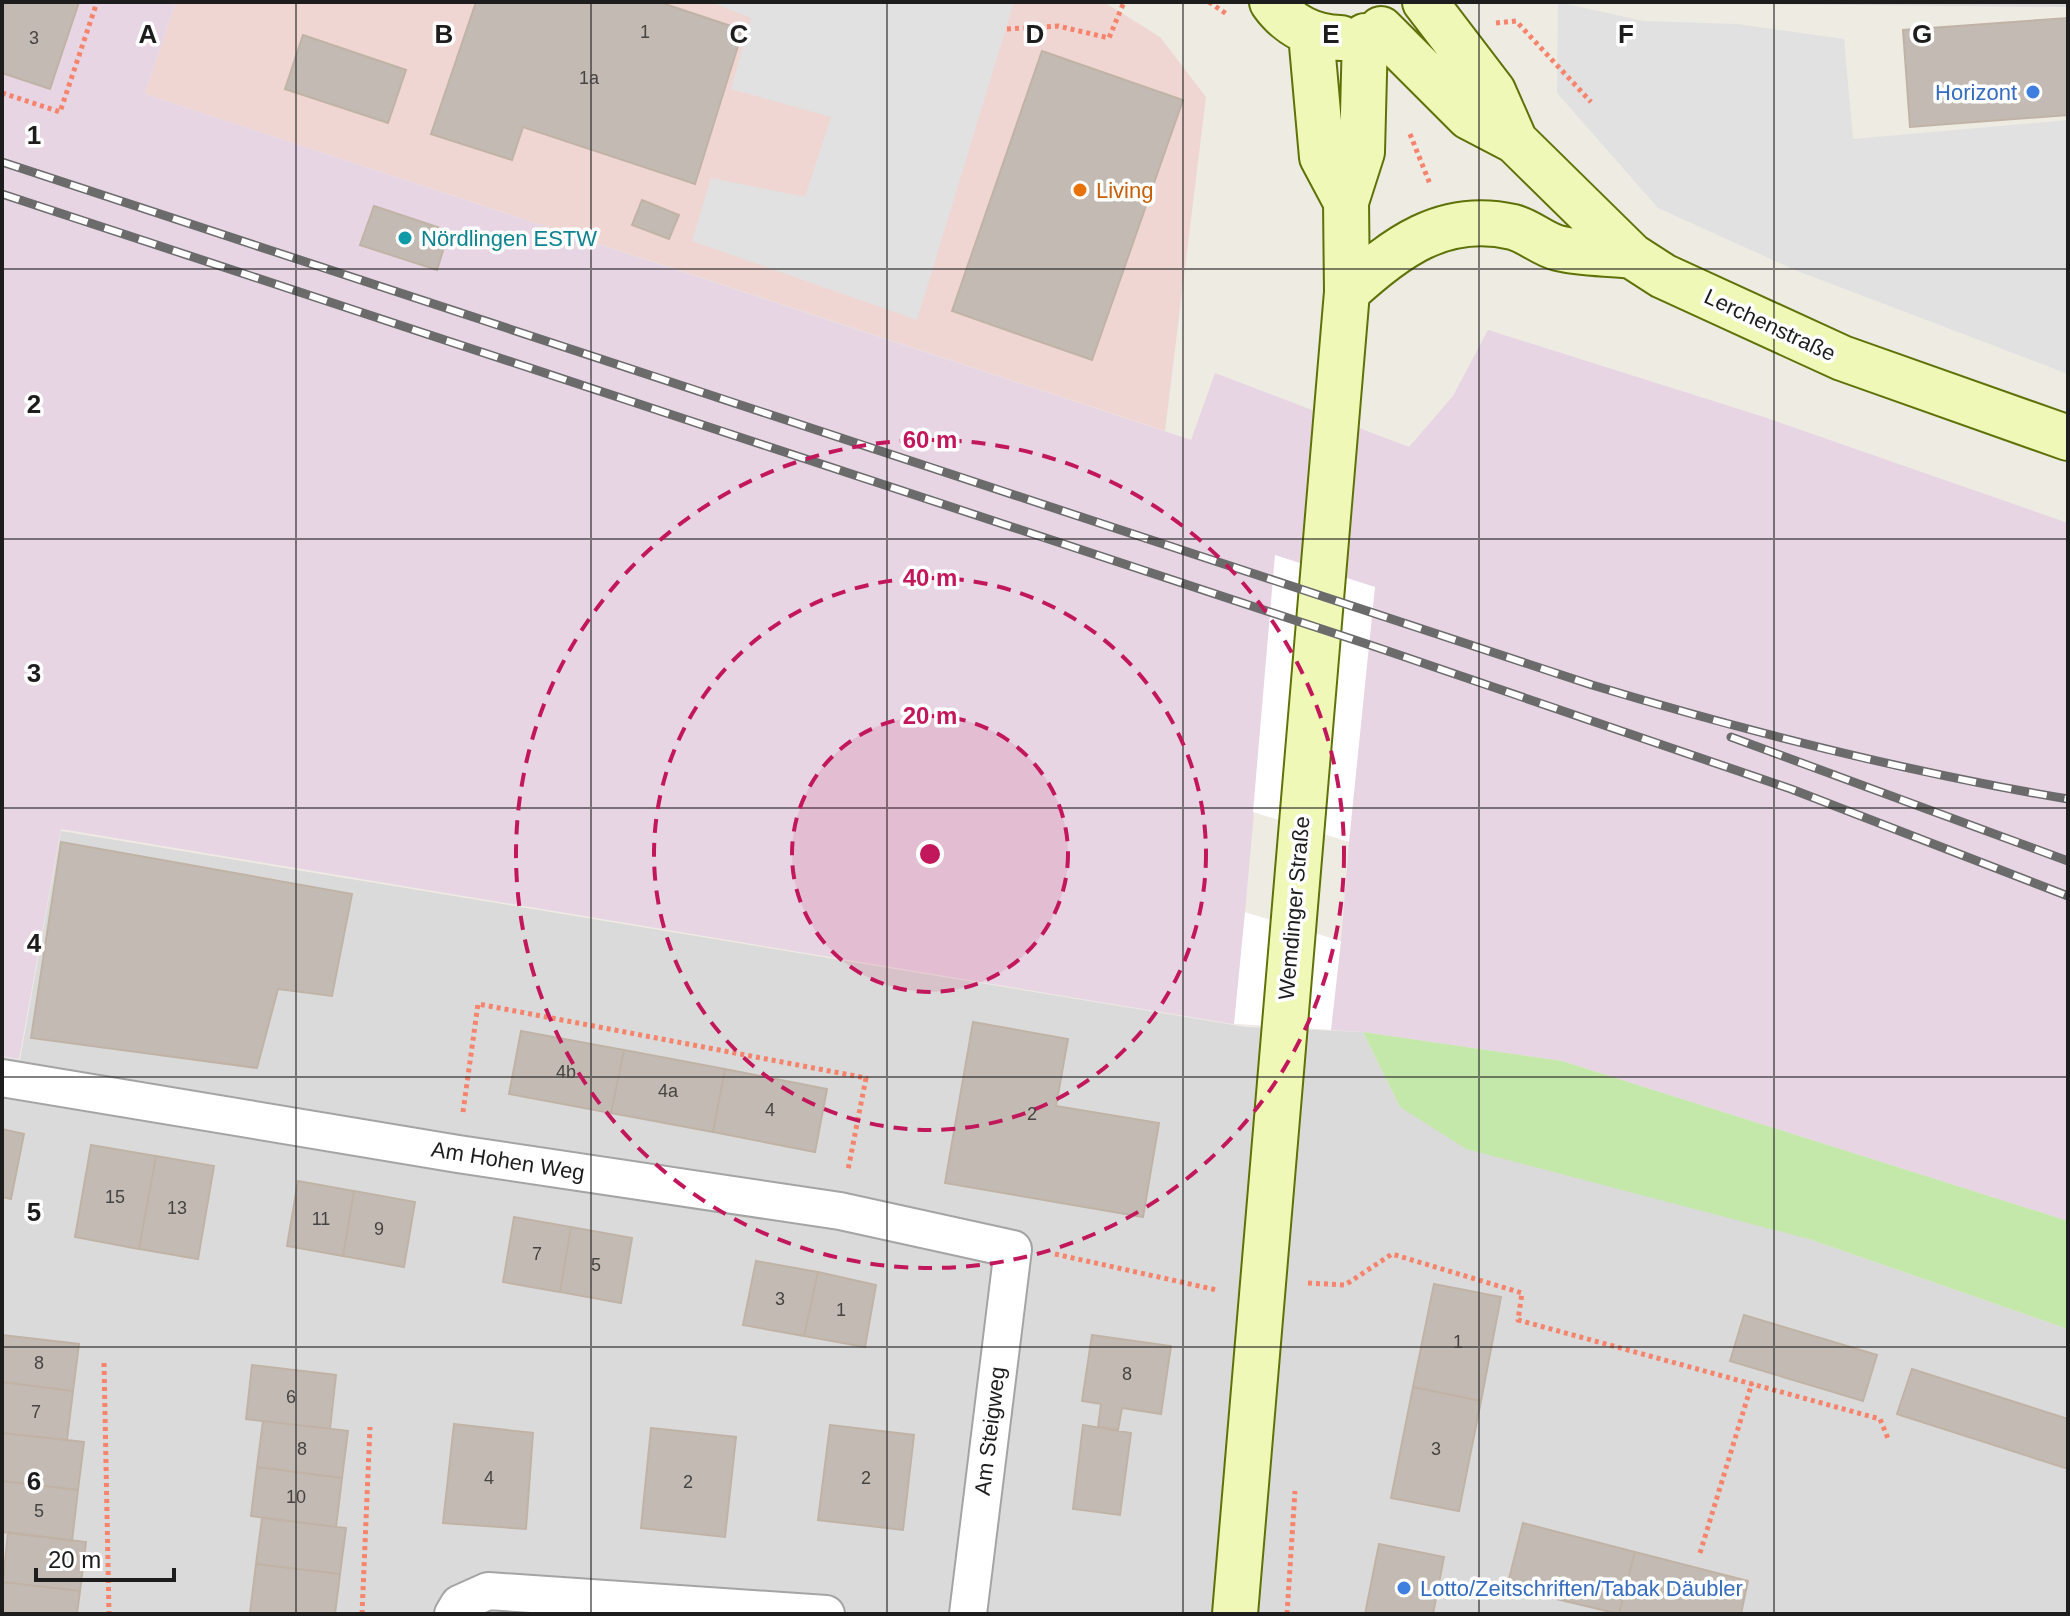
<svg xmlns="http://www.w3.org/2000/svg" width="2070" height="1616" font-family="Helvetica,sans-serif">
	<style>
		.residential { fill: #dbdada }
		.commercial { fill: #efd6d3 }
		.industrial { fill: #e7d5e3; fill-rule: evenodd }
		.grass { fill: #c4e8aa }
		.parking { fill: #e1e1e1 }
		.pier { fill: #fff }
		.building { fill: #c3bbb3; stroke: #c0b3a6; stroke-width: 2 }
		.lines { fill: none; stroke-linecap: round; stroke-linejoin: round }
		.minor-casing { stroke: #a4a4a4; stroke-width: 40 }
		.secondary-casing { stroke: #5f7207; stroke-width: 48 }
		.path { stroke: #f6846c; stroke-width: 5; stroke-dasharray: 4 4; stroke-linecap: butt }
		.minor { stroke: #fff; stroke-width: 36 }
		.secondary { stroke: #f0f8b8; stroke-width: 44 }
		.rail-casing { stroke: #6b6b6b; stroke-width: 9 }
		.rail { stroke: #fff; stroke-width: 6; stroke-dasharray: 18; stroke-linecap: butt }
		.grid { fill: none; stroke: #1d1d1d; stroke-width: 2; stroke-opacity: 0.55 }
		.ring { fill: none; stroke: #c2185b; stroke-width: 4; stroke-dasharray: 14 10 }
		.shop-dot { fill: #3f7fe0; stroke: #fff; stroke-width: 3 }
		.food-dot { fill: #e8710a; stroke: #fff; stroke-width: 3 }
		.culture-dot { fill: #0f9aa8; stroke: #fff; stroke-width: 3 }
		.labels { text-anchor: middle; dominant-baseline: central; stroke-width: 7; stroke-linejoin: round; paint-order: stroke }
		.number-label { font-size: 18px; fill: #464442 }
		.shop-label { font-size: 22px; fill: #366cbe; stroke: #fff; text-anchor: end }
		.food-label { font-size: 22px; fill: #c56008; stroke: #fff; text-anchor: start }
		.culture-label { font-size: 22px; fill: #0d838f; stroke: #fff; text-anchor: start }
		.street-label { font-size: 22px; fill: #1d1d1d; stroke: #fff }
		.grid-label { font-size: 26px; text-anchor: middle; font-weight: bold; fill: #1d1d1d; stroke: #fff; stroke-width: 7; stroke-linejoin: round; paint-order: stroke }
		.centre { fill: #c2185b; stroke: #fff; stroke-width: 4 }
		.ring-label { font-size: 24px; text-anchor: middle; font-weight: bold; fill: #c2185b; stroke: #fff; stroke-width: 7; stroke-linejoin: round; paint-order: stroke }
	</style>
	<rect width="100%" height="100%" fill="#eeebe3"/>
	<path class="residential" d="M1557,2H2068V7L1558,2Z
		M61,831L1246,1027L1363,1032L1400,1107L1809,1239L2068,1329V1614H2V1057L20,1060Z"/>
	<path class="commercial" d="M176,2H1104L1160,37L1206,97L1165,431L145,94Z"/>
	<path class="industrial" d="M2,2H176L145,94L1191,440L1215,373L1409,447L1453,396L1488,330L1764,417L2068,523V1221L1562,1061L1363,1032L1233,1024L61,829L19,1059L2,1056ZM1254,812L1349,842L1341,941L1245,912Z"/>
	<path class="grass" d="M1363,1032L1562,1061L2068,1221V1329L1809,1239L1466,1149L1400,1107Z"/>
	<path class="parking" d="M711,2H1014L917,320L692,241L711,178L805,197L831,117L731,89L751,18Z
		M1558,2L1643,21L1737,24L1844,39L1853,139L2068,120V374L1795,270L1658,208L1557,93Z"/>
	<path class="pier" d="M1275,555L1375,587L1349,842L1253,812Z
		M1245,912L1341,941L1331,1030L1234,1024Z"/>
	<path class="building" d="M2,2H79L50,89L2,73Z
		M476,2H659L743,30L695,184L523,127L512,160L431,134Z
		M2068,18V115L1910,127L1903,30Z
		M303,35L406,70L388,123L285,89Z
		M1042,51L1183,100L1092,360L952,311Z
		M642,200L679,215L669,239L632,225Z
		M374,206L449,231L437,270L360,245Z
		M61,842L352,894L332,996L278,989L257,1068L31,1038Z
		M973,1022L1068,1039L1056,1106L1159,1123L1143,1217L945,1183Z
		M521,1031L624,1050L611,1113L509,1094Z
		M624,1050L725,1069L713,1132L611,1113Z
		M725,1069L827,1089L815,1152L713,1132Z
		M2,1129L24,1134L11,1199L2,1197Z
		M91,1145L156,1156L139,1249L75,1237Z
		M156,1156L214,1166L198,1259L139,1249Z
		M298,1181L354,1191L343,1256L287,1246Z
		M354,1191L415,1202L404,1267L343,1256Z
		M514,1217L571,1227L560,1292L503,1282Z
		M571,1227L632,1238L621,1303L560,1292Z
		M756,1261L818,1272L804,1336L743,1325Z
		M818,1272L876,1285L865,1347L804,1336Z
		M1434,1284L1501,1297L1481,1401L1413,1387Z
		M1744,1315L1877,1355L1863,1401L1730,1361Z
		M2,1335L79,1344L73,1391L2,1382Z
		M1092,1335L1171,1346L1161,1414L1122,1408L1118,1430L1098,1427L1101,1404L1082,1401Z
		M252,1365L336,1375L330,1429L246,1419Z
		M1912,1369L2068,1419V1469L1897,1414Z
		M2,1382L73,1391L67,1440L2,1433Z
		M1413,1387L1481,1401L1459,1511L1391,1498Z
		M263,1421L348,1431L342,1478L257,1467Z
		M454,1424L533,1433L526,1529L443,1523Z
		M830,1425L914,1435L903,1530L818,1520Z
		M1083,1425L1131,1433L1120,1515L1073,1509Z
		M651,1428L736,1437L725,1537L641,1528Z
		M2,1433L84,1442L78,1490L2,1481Z
		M257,1467L342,1478L336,1527L251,1516Z
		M2,1481L78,1490L72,1541L2,1532Z
		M262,1518L346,1528L340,1574L256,1564Z
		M1523,1523L1635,1552L1619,1614L1507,1587Z
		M8,1532L86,1542L80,1591L3,1582Z
		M1379,1544L1444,1557L1433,1614H1365Z
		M1635,1552L1748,1581L1741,1614H1619Z
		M256,1564L340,1574L335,1614L250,1613Z
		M3,1582L80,1591L77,1614H2Z"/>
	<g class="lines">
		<defs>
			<path id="minor" d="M2,1078L458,1154L840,1211L1013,1249L968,1614
				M453,1614L459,1604L488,1591L826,1614"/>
			<path id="secondary" d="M1272,2C1288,25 1313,38 1341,38
				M1425,2L1493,91L1515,141
				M1381,29L1469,117L1515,141L1632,256L1663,276L1842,358L2068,438
				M1311,34L1322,157L1346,202
				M1347,292C1395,248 1443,211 1513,227C1529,231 1542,244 1558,248C1581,254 1608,253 1632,256
				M1235,1614L1347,292L1346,202L1362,152L1365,36"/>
		</defs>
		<use href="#minor" class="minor-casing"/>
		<use href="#secondary" class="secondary-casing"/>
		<path class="path" d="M1209,2L1228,15
			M1496,23L1516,21L1591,102
			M1007,29L1058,26L1109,38L1124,2
			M2,93L60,112L97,2
			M1410,134L1430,184
			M463,1112L478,1004L866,1078L848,1170
			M1055,1254L1217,1290
			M1308,1283L1345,1285L1392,1254L1522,1293L1518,1320L1880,1419L1889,1441
			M104,1363L109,1614
			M1700,1553L1752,1383
			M362,1614L370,1427
			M1287,1614L1295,1491"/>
		<use href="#minor" class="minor"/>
		<use href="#secondary" class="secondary"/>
		<defs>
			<path id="rail" d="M2,162L1592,685C1749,732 1906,772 2068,799
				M2,194L1370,645L1791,789L2068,896
				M1731,737L2068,861"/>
		</defs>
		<use href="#rail" class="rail-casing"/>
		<use href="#rail" class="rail"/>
	</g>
	<path class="grid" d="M296,2V1614M591,2V1614M887,2V1614M1183,2V1614M1479,2V1614M1774,2V1614M2,269H2068M2,539H2068M2,808H2068M2,1077H2068M2,1347H2068"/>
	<circle cx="930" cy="854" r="138" fill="#c2185b" fill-opacity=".12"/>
	<g class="ring">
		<circle cx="930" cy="854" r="138"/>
		<circle cx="930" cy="854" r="276"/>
		<circle cx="930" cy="854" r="414"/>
	</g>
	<g class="shop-dot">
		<circle cx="2033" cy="92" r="8"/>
		<circle cx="1404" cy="1588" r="8"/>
	</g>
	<circle class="food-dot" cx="1080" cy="190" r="8"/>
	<circle class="culture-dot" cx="405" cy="238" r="8"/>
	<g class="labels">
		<g class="number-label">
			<text x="645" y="32">1</text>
			<text x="34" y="38">3</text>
			<text x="589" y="78">1a</text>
			<text x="566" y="1072">4b</text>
			<text x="668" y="1091">4a</text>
			<text x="770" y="1110">4</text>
			<text x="1032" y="1114">2</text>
			<text x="115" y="1197">15</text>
			<text x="177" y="1208">13</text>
			<text x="321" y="1219">11</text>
			<text x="379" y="1229">9</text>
			<text x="537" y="1254">7</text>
			<text x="596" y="1265">5</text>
			<text x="780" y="1299">3</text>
			<text x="841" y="1310">1</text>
			<text x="1458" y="1342">1</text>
			<text x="39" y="1363">8</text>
			<text x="1127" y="1374">8</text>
			<text x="291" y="1397">6</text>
			<text x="36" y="1412">7</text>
			<text x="302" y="1449">8</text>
			<text x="1436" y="1449">3</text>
			<text x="489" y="1478">4</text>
			<text x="866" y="1478">2</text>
			<text x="688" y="1482">2</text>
			<text x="296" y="1497">10</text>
			<text x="39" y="1511">5</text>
		</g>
		<g class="shop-label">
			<text x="2017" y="92">Horizont</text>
			<text x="1420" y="1588" text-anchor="start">Lotto/Zeitschriften/Tabak Däubler</text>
		</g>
		<g class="food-label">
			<text x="1096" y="190">Living</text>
		</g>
		<g class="culture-label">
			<text x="421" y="238">Nördlingen ESTW</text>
		</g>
		<g class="street-label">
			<text transform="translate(1770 325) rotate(25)">Lerchenstraße</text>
			<text transform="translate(1294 908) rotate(-85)">Wemdinger Straße</text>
			<text transform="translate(508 1161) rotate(9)">Am Hohen Weg</text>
			<text transform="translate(990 1431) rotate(-83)">Am Steigweg</text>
		</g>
	</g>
	<g class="grid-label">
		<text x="148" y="43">A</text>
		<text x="444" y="43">B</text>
		<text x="739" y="43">C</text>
		<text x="1035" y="43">D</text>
		<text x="1331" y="43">E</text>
		<text x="1626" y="43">F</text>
		<text x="1922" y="43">G</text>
		<text x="34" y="144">1</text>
		<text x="34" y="413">2</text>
		<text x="34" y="682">3</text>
		<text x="34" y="952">4</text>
		<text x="34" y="1221">5</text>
		<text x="34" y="1490">6</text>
	</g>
	<circle cx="930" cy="854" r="12" class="centre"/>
	<g class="ring-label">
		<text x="930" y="448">60 m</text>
		<text x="930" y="586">40 m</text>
		<text x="930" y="724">20 m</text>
	</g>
	<rect width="2070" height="1616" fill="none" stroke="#1d1d1d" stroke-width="8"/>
	<path d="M36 1568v12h138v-12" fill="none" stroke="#1d1d1d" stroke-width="4"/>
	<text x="48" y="1568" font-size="24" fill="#1d1d1d" stroke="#ffffff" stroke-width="6" paint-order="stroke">20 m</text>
</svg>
